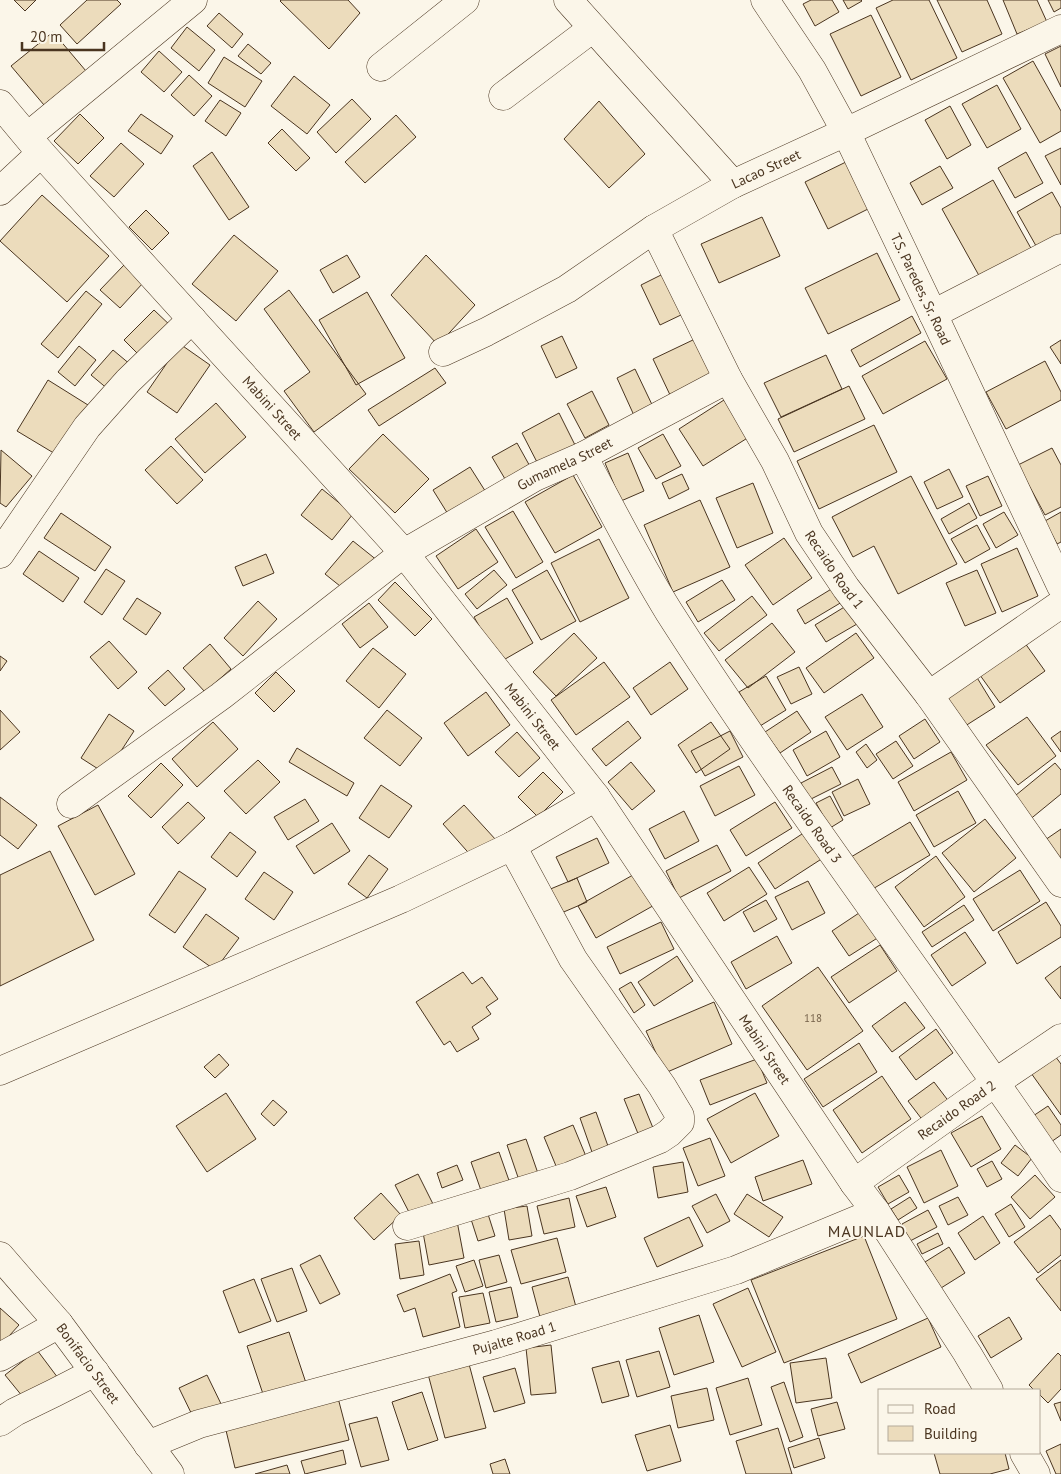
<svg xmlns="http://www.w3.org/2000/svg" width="1061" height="1474" font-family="'PT Sans',sans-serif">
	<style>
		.building { fill: #ecdcbc; stroke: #4a3520 }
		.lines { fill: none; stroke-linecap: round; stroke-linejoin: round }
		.minor-casing { stroke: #4a3520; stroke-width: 29 }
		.minor { stroke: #fbf6e9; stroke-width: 28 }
		.labels { text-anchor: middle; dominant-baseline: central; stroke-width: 4; stroke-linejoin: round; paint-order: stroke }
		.number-label { font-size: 11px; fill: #725f47 }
		.street-label { font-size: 14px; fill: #4a3520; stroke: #fbf6e9 }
		.quarter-label { font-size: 16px; letter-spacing: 1px; fill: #4a3520; stroke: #fbf6e9 }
	</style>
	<rect width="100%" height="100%" fill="#fbf6e9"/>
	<path class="building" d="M14,0H36L25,11Z
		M87,0H117L121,4L77,44L60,25Z
		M281,0H348L360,13L329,49L280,1Z
		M811,0H832L839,12L815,26L803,4Z
		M843,0H861L862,1L848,9Z
		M893,0H929L957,58L911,80L876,8Z
		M937,0H987L1002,34L962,52Z
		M1003,0H1037L1047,22L1017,34Z
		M1048,0H1061V8L1054,12Z
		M219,13L243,34L232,48L207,26Z
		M871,15L901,77L861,96L830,34Z
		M187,27L215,50L199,71L171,48Z
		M53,32L86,71L44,105L11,66Z
		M248,44L271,63L261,74L238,56Z
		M1061,46V87L1045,54Z
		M159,51L182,72L164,92L141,72Z
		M224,57L262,81L245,107L208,83Z
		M1033,61L1061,111V131L1040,143L1003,78Z
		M189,75L212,96L194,116L171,95Z
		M294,76L330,105L307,134L271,106Z
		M997,85L1021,129L987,148L962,104Z
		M352,99L371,119L336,153L317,132Z
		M220,100L241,113L226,136L205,121Z
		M599,101L645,154L609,188L564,139Z
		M950,106L971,145L947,159L925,120Z
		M80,114L104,138L78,164L54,141Z
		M141,114L173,136L161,154L128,131Z
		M396,115L416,137L365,183L345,162Z
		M282,129L310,158L296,171L268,143Z
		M121,143L144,164L114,197L90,176Z
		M1061,148V185L1045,156Z
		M212,152L249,207L229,220L193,166Z
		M1026,152L1043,183L1015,198L998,168Z
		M848,161L872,207L828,229L805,182Z
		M940,166L953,188L922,205L910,183Z
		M993,180L1033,252L982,281L942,209Z
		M1052,192L1061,208V241L1040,253L1017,212Z
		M42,195L109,256L67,302L0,241Z
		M146,210L169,233L152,250L129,227Z
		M762,217L780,256L719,283L701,244Z
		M234,235L278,271L236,321L192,284Z
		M877,253L900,300L828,334L805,288Z
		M347,255L360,277L333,293L320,270Z
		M426,255L475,305L438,345L391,295Z
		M124,265L143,283L120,308L100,290Z
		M663,274L683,314L660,325L641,285Z
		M289,290L366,394L314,432L284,391L310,372L264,309Z
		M86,291L102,304L58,358L41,344Z
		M367,292L405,358L356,385L319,320Z
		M154,310L173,328L142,358L124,340Z
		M912,316L921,333L860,367L851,350Z
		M562,336L577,368L556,378L541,346Z
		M695,339L713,377L671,397L653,359Z
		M1061,340V364L1050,347Z
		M925,341L947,379L883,414L862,376Z
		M180,344L210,365L177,413L147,392Z
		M79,346L96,360L75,386L58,372Z
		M113,350L131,365L109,390L91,375Z
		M826,355L842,389L781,417L764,383Z
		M1045,361L1061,392V400L1006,429L986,392Z
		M435,368L446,383L379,426L368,410Z
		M635,369L656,413L637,422L617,378Z
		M48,380L88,405L57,455L17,431Z
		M849,386L865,419L794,452L778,419Z
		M592,391L609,425L585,438L567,404Z
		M724,400L749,437L703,466L679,429Z
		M216,403L246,437L205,473L175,439Z
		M559,413L577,449L540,468L522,433Z
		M874,425L897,472L819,509L797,461Z
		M383,434L429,479L395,513L349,469Z
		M663,434L681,466L656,479L638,448Z
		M517,443L532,470L508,484L492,457Z
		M171,446L203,480L177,504L145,470Z
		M1052,448L1061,465V507L1045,515L1018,465Z
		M1,450L32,476L6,507L0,503Z
		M628,453L644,491L621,501L605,463Z
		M470,467L489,497L451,519L433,490Z
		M949,469L963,497L937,509L924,482Z
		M682,474L689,489L669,499L662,483Z
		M573,475L602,527L555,553L525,502Z
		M911,476L957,564L898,594L874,546L853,557L832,517Z
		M988,476L1002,506L980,516L966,486Z
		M753,483L773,533L737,548L716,498Z
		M322,489L353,514L332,540L301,515Z
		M700,500L730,567L673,592L644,525Z
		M969,503L977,518L949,534L941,519Z
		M513,511L543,562L516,578L485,527Z
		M1004,512L1018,535L996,548L983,524Z
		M1061,512V542L1057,544L1045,521Z
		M61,513L111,547L95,571L44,538Z
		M977,525L990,549L965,563L951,539Z
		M476,529L498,562L458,589L436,556Z
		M784,538L812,578L773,605L745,565Z
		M599,539L629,598L580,622L551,563Z
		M353,541L378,561L350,594L325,574Z
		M1017,548L1038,596L1002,612L981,564Z
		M39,551L79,578L63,602L23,574Z
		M266,554L274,573L243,586L235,567Z
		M106,569L125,581L102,615L84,602Z
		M494,570L507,585L477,609L465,594Z
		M547,570L576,621L541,640L512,590Z
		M977,570L996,613L965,626L946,583Z
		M722,580L735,600L698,622L686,602Z
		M395,582L432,619L415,636L378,600Z
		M833,588L842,602L805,624L797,610Z
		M752,596L767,615L719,651L704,633Z
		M137,598L161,613L146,635L123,619Z
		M507,598L533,643L500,662L474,617Z
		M258,601L277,619L243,656L224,638Z
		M369,603L388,627L360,648L342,624Z
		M846,606L857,624L826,642L815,625Z
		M772,623L795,652L748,688L725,660Z
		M574,633L597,658L556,696L533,672Z
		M856,633L874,658L824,693L806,668Z
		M1022,639L1045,671L1000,703L977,671Z
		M109,641L137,672L118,689L90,657Z
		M210,644L231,669L205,692L183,668Z
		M373,648L406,674L379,708L346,681Z
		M0,656L7,661L0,671Z
		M604,662L630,697L576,735L551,700Z
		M670,662L688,689L651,715L633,688Z
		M799,667L812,694L791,704L777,677Z
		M168,670L185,689L165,706L148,688Z
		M276,672L295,691L274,712L255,693Z
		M766,676L786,710L760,726L739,692Z
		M976,676L995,707L962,728L942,697Z
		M486,692L510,725L468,756L444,723Z
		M862,694L883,727L847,750L825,717Z
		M0,710L20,732L0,750Z
		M387,710L422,738L400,766L364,738Z
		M797,711L811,732L780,753L765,732Z
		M109,714L134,731L106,774L81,758Z
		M1027,717L1056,756L1018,785L986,745Z
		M925,719L940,742L914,759L899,736Z
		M628,721L641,738L606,766L592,749Z
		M213,722L238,749L197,787L172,759Z
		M711,722L730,749L696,773L678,745Z
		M730,731L743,757L705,776L691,751Z
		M826,731L840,757L807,776L793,750Z
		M1061,731V752L1051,738Z
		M517,732L540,758L519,777L495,752Z
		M896,741L913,766L893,779L876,754Z
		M866,744L877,760L867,768L856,752Z
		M297,748L354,783L347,796L289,762Z
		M951,752L967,780L914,811L898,782Z
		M258,760L280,782L246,814L224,791Z
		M631,762L655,791L632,810L608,782Z
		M161,763L183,785L151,818L128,796Z
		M1055,763L1061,770V794L1028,821L1010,800Z
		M739,766L755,795L715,816L700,786Z
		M832,767L841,784L809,800L801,783Z
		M543,772L563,792L538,817L518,797Z
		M858,779L870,804L844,816L832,792Z
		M381,785L412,806L389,838L359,818Z
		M958,791L976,823L934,847L916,815Z
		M830,796L843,820L830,828L816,803Z
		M0,797L37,825L18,849L0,835Z
		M305,799L319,821L288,840L274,817Z
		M188,802L205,818L178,844L162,827Z
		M775,802L792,828L746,856L730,830Z
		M98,805L135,874L95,895L58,826Z
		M464,805L496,840L474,859L443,824Z
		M684,811L699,841L665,859L649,829Z
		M985,819L1016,858L974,892L942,853Z
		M910,822L930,855L871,890L851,857Z
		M332,823L350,851L314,874L296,846Z
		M1061,829V863L1045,840Z
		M230,832L256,852L237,877L211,857Z
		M805,832L823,858L775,889L758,863Z
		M597,838L609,863L568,882L556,857Z
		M717,845L731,871L679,898L666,871Z
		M50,851L94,940L0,986V875Z
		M369,855L388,869L367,898L348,884Z
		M936,856L965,897L924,927L895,887Z
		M749,867L767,894L724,921L707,893Z
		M1020,870L1040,901L993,931L973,899Z
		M179,871L206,889L175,933L149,915Z
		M640,871L658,903L596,938L578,906Z
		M264,872L293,892L274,920L245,899Z
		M577,878L587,902L559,914L548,890Z
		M808,881L825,913L792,930L775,897Z
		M766,900L777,919L754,932L743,912Z
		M1046,902L1061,926V937L1017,964L998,932Z
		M964,905L974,920L932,947L922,932Z
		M862,911L879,937L849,956L832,931Z
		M206,914L239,938L215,970L183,947Z
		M661,922L674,949L620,974L607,947Z
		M965,932L986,963L952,986L931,955Z
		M777,936L792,963L746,989L731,962Z
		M880,945L897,971L849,1003L831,977Z
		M677,956L693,981L654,1006L638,982Z
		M1061,966V999L1045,978Z
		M818,967L863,1031L807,1070L762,1006Z
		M463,972L472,984L482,977L498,999L486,1007L491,1014L472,1027L479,1039L457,1052L450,1041L444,1045L416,1002Z
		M631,982L645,1005L634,1013L619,989Z
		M714,1002L732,1044L665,1073L646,1031Z
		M905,1002L925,1028L892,1052L872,1026Z
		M936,1029L953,1053L916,1080L899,1057Z
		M859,1043L877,1072L823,1107L804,1079Z
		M219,1054L229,1065L215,1078L204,1067Z
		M1055,1056L1061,1064V1115L1031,1073Z
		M757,1059L767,1083L710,1105L700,1080Z
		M882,1076L911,1119L862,1153L833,1110Z
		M934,1082L953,1107L927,1126L908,1101Z
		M226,1093L256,1139L207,1172L176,1126Z
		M755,1093L779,1136L731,1163L707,1119Z
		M639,1094L658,1140L643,1146L624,1099Z
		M273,1100L287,1112L274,1126L261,1114Z
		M1048,1106L1061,1125V1135L1051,1142L1033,1116Z
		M596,1112L609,1149L593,1155L580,1118Z
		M982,1116L1001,1149L971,1167L951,1133Z
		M573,1125L590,1166L561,1178L544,1137Z
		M710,1138L725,1176L698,1186L683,1148Z
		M526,1139L541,1182L522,1189L507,1145Z
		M1015,1145L1032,1158L1018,1176L1001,1163Z
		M941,1150L958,1186L924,1203L907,1167Z
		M499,1152L512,1189L484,1199L471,1162Z
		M803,1160L812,1184L763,1201L755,1177Z
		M992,1161L1002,1179L987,1187L977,1169Z
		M683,1162L688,1192L658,1198L653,1167Z
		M457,1165L463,1180L442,1188L437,1173Z
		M418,1174L433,1204L411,1216L395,1185Z
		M899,1175L909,1192L888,1204L878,1187Z
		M1035,1175L1055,1197L1030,1219L1011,1197Z
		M606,1187L616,1217L587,1227L576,1196Z
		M381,1193L401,1215L374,1240L354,1218Z
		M716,1194L730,1221L707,1233L692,1206Z
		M747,1194L783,1217L769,1237L734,1214Z
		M910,1197L917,1208L898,1220L891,1209Z
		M958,1197L968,1215L948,1225L939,1206Z
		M569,1198L575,1227L544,1234L537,1206Z
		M1011,1204L1025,1227L1009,1237L995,1214Z
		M527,1206L532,1236L509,1240L504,1209Z
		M928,1210L937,1227L910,1241L902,1224Z
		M487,1211L495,1236L478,1241L470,1216Z
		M1050,1215L1061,1230V1255L1038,1273L1014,1242Z
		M983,1216L1000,1243L975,1260L958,1233Z
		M689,1217L703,1246L657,1267L644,1238Z
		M457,1221L464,1258L429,1265L422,1227Z
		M938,1233L943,1244L922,1254L917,1244Z
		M864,1236L897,1319L784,1363L751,1280Z
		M557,1238L566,1272L521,1284L511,1250Z
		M419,1241L424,1275L400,1279L395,1244Z
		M949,1247L965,1273L941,1288L925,1262Z
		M320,1255L340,1294L320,1304L300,1265Z
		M499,1255L507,1282L486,1288L479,1260Z
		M474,1260L483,1286L465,1292L456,1266Z
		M1061,1260V1311L1036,1279Z
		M292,1268L307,1311L277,1322L261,1279Z
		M450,1274L457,1291L452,1293L460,1327L423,1337L415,1308L404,1312L397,1295Z
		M568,1277L576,1307L540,1317L532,1287Z
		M254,1279L271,1321L239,1333L223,1291Z
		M511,1287L518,1317L496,1322L489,1292Z
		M748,1288L776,1352L742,1367L713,1304Z
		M483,1293L490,1323L465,1328L459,1297Z
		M0,1308L19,1325L0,1346Z
		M699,1315L714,1362L674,1375L659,1328Z
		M1009,1317L1022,1339L991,1358L978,1336Z
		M928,1318L941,1347L861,1383L848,1354Z
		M289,1332L306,1383L264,1397L247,1346Z
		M551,1345L556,1393L531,1395L526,1348Z
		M37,1350L58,1378L27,1402L5,1375Z
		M659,1351L670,1387L637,1397L626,1360Z
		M1058,1353L1061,1356V1389L1048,1403L1040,1395V1390H1034L1029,1385Z
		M826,1358L832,1398L796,1403L790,1363Z
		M619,1361L629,1396L602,1403L592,1368Z
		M469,1364L486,1428L445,1438L428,1374Z
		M515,1368L525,1403L494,1412L483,1377Z
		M207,1375L224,1410L196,1423L179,1388Z
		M748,1378L762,1425L730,1435L716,1388Z
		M784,1382L803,1437L790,1442L771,1387Z
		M707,1388L714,1420L678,1428L671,1396Z
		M422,1392L438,1440L408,1450L392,1402Z
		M337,1394L349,1440L235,1468L224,1422Z
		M837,1402L845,1429L818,1436L811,1409Z
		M1061,1402V1421L1054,1404Z
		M377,1417L389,1460L361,1467L349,1424Z
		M670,1425L681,1461L647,1471L635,1435Z
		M778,1428L792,1474H746L736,1441Z
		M819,1438L825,1458L794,1468L788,1448Z
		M1061,1444V1474H1056L1046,1451Z
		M343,1450L346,1464L305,1474L301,1461Z
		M934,1453H1005L1009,1469L990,1474H940Z
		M505,1459L510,1474H493L490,1464Z
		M287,1465L290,1474H255Z"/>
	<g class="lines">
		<defs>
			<g id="minor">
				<path d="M568,0L733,184"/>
				<path id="s1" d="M765,0L812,70L846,132L933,314L1061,586"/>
				<path d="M381,67L465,0"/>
				<path d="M503,96L593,28"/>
				<path id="s2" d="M0,104L41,153L404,553L596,797L854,1183L876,1212L967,1353L989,1390"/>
				<path d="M28,136L193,0"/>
				<path d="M0,191L41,153"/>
				<path id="s3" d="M654,229L728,379L775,461L809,533L846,588L929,695L1061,883"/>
				<path d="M933,314L1061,248"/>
				<path id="s4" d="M443,352L486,332L567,289L654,229L733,184L846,132L1061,29"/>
				<path id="s5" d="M583,456C611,508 638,562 669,612C793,806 933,988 1061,1178"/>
				<path d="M0,554L87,427L128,381L192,319"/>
				<path d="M929,695L1061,604"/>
				<path id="s6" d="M71,804L221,696L404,553L535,477L583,456L728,379"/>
				<path d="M0,1071L401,899L512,846L596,797"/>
				<path id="s7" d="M854,1183L996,1082L1061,1038"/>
				<path d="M407,1226L570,1176L660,1139L669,1133L680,1122V1116L662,1086L573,959L512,846"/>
				<path id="s8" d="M0,1256L59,1324L170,1474"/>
				<path d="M0,1357L59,1324"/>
				<path d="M0,1422L15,1412L54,1393L95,1372"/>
				<path id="s9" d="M148,1445L199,1424L496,1344L736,1270L876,1212"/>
				<path d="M1024,1453L1036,1474"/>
			</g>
		</defs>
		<use href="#minor" class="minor-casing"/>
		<use href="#minor" class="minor"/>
	</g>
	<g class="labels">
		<g class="number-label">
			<text x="813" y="1018">118</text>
		</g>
		<g class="street-label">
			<text stroke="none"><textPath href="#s4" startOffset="372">Lacao Street</textPath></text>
			<text stroke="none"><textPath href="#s1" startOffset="329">T.S. Paredes, Sr. Road</textPath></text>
			<text stroke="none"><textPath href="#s2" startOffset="408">Mabini Street</textPath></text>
			<text stroke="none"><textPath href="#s6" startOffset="601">Gumamela Street</textPath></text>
			<text stroke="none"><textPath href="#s3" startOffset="386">Recaido Road 1</textPath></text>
			<text stroke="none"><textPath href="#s2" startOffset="812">Mabini Street</textPath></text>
			<text stroke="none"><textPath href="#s5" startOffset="434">Recaido Road 3</textPath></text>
			<text stroke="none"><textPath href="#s2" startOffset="1218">Mabini Street</textPath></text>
			<text stroke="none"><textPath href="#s7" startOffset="126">Recaido Road 2</textPath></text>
			<text stroke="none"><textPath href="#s9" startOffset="382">Pujalte Road 1</textPath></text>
			<text stroke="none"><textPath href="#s8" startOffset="139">Bonifacio Street</textPath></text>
		</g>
		<g class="quarter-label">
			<text x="867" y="1231">MAUNLAD</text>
		</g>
	</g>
	<rect x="878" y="1389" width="162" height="65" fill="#fbf6e9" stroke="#b4a999"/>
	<rect x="888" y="1405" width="25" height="8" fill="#fbf6e9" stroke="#b4a999"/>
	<text x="924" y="1414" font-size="15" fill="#4a3520">Road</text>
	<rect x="888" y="1426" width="25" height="15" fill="#ecdcbc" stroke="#b4a999"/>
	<text x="924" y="1439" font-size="15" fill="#4a3520">Building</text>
	<path d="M22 42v8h82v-8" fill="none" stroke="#4a3520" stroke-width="2.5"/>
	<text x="30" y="42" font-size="15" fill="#4a3520" stroke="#fbf6e9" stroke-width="4" paint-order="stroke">20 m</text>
</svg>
